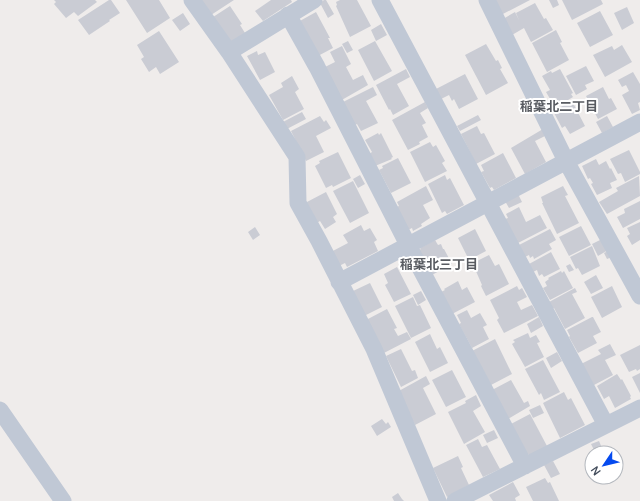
<svg xmlns="http://www.w3.org/2000/svg" width="640" height="501" font-family="Manrope,'Noto Sans JP',sans-serif">
	<style>
		.building { fill: #caccd4 }
		.lines { fill: none; stroke-linecap: round; stroke-linejoin: round }
		.street { stroke: #c0c8d5; stroke-width: 17 }
		.labels { text-anchor: middle; dominant-baseline: central; stroke-width: 4; stroke-linejoin: round; paint-order: stroke }
		.neighbourhood-label { font-size: 13px; font-weight: bold; fill: #585b61; stroke: #fff }
	</style>
	<rect width="100%" height="100%" fill="#efeceb"/>
	<path class="building" d="M54,0H95L97,2L78,16L74,12L66,18L54,4L56,2Z
		M109,0H111L120,13L109,20L110,21L89,35L78,20Z
		M126,0H159L170,18L147,33Z
		M201,0H234L211,15Z
		M271,0H291L292,2L263,21L255,11Z
		M324,0H326L334,14L328,18L320,3Z
		M340,0H357L371,26L350,37L336,6L337,5L336,2Z
		M493,0H530L501,15Z
		M549,0H557L559,5L553,8Z
		M562,0H601L603,4L572,20Z
		M535,3L544,19L546,18L553,30L531,42L524,28L512,35L503,19L515,12L519,20L516,13Z
		M230,6L242,24L240,25L245,33L227,45L210,19Z
		M627,7L634,23L622,30L614,13Z
		M600,11L613,35L590,47L577,23Z
		M316,12L330,38H328L333,48L316,57L298,22Z
		M183,13L190,24L180,31L172,20Z
		M381,24L387,35L376,41L371,30Z
		M556,30L562,42L560,43L569,60L547,72L532,43Z
		M159,31L179,62L160,74L156,67L149,72L141,59L144,57L137,45Z
		M348,41L353,50L347,53L342,44Z
		M375,41L392,71L374,81L358,50Z
		M486,44L496,61L498,60L502,68L500,69L508,83L486,95L465,55Z
		M622,45L632,62L605,77L593,55L612,46L614,50Z
		M342,46L351,64L346,67L353,80L363,75L368,85L340,101L323,68L335,62L330,52Z
		M257,51L258,55L265,52L275,72L260,80L247,56Z
		M586,66L594,81L585,85L587,89L576,95L566,76Z
		M406,69L410,77L397,84L409,106L393,115L390,109L389,110L376,85Z
		M560,69L573,93L571,94L573,97L558,106L556,102L553,104L546,92L550,90L542,76L551,71L552,73Z
		M633,72L640,84V102L638,103L640,110L632,114L622,95L629,91L626,85L622,87L618,80Z
		M465,74L478,99L459,109L454,99L452,101L449,95L441,99L436,89Z
		M292,76L299,89L295,92L304,109L283,120L269,95L283,87L281,83Z
		M373,87L377,95L366,101L378,123L361,131L357,124L352,127L343,102Z
		M603,87L609,99L611,98L617,109L598,119L586,96Z
		M572,101L585,126L570,134L565,126L562,128L553,111Z
		M425,102L428,108L420,113L426,123L422,125L428,137L419,142L420,144L408,150L392,120Z
		M302,112L306,119L285,130L281,123Z
		M478,115L481,120L460,131L457,126Z
		M320,116L324,122L326,120L331,128L316,136L324,152L306,161L291,131Z
		M607,116L613,127L602,133L596,122Z
		M477,126L481,134L484,133L495,154L476,164L461,134Z
		M543,129L547,135L535,141L546,162L525,174L511,148Z
		M378,133L379,135L381,133L393,157L391,158L392,159L375,166L369,154L372,152L365,140Z
		M430,142L433,147L436,145L445,161L442,163L447,171L425,182L410,152Z
		M629,150L640,172V174L625,182L621,173L618,174L610,159Z
		M338,152L351,178L333,187L332,185L326,188L315,166L320,163L319,161Z
		M503,153L516,178L494,190L492,187L490,188L481,172L484,171L481,165Z
		M398,158L411,183L391,193L379,170L383,168L382,166Z
		M596,159L599,165L606,161L610,169L611,168L617,180L610,183L612,188L597,195L591,184L593,183L590,178L588,179L582,166Z
		M360,175L365,184L358,188L353,179Z
		M445,175L447,180L450,178L464,205L447,214L445,211L442,213L428,184Z
		M639,176L640,196L607,214L599,202L618,191L616,188Z
		M353,181L369,213L350,223L333,191Z
		M426,186L433,200L423,205L430,218L421,224L422,226L413,231L412,228L406,231L394,208L399,206L397,202Z
		M563,186L568,195L565,196L579,223L557,234L542,203H543L541,197Z
		M326,192L337,214L333,217L336,222L325,229L320,221L315,224L305,203Z
		M518,194L522,202L509,208L505,201Z
		M640,201V219L623,228L617,217L625,213L624,209Z
		M519,207L526,222L540,215L547,228L518,243L505,219L508,218L506,214Z
		M640,222V240L632,245L627,236L630,234L627,228Z
		M361,225L364,231L370,228L377,240L374,242L378,251L347,267L345,263L337,267L329,253L348,243L343,235Z
		M581,226L591,245L569,256L559,237Z
		M255,227L260,235L253,240L248,232Z
		M475,229L486,251L469,260L458,238Z
		M550,229L556,240L549,244L552,249L534,259L533,256L530,258L529,255L525,257L519,245Z
		M602,239L608,250L598,256L592,244Z
		M435,240L438,245L441,244L443,249H444L452,264L432,275L419,250L421,249L420,248Z
		M592,246L600,266L582,275L578,268L576,269L570,257Z
		M608,251L612,257L607,259L604,253Z
		M551,252L560,269L544,277L542,274L539,276L537,270L533,272L529,264Z
		M489,255L495,266L499,264L509,284L486,296L481,286L482,285L475,269L478,268L475,262Z
		M570,264L574,270L569,272L566,266Z
		M397,267L411,294L394,302L385,285L388,283L384,274Z
		M561,271L562,273L564,271L573,288L550,300L543,288L547,286L545,282L549,279L548,278Z
		M596,275L603,288L591,294L584,282Z
		M458,281L462,290L467,287L475,302L452,314L439,293L445,290L444,289Z
		M370,283L382,307L364,316L353,291Z
		M517,286L519,290L522,288L527,297L517,302L521,310L532,305L538,316L504,333L497,320L499,318L490,300Z
		M612,286L622,307L602,318L591,297Z
		M575,288L577,292L572,294L585,318L565,329L554,308L552,309L549,302Z
		M421,291L426,300L418,305L413,295Z
		M413,297L417,306L420,305L431,328L411,338L395,306Z
		M387,309L397,328L394,329L398,336L407,332L411,339L382,354L366,320Z
		M467,310L471,318L480,313L487,325L483,327L489,339L472,348L459,324L461,323L457,315Z
		M539,317L543,326L531,333L527,324Z
		M592,317H593L601,332L593,336L597,343L578,353L569,337L570,336L567,330Z
		M528,333L530,338L536,335L540,342L537,343L544,357L525,367L512,344L515,342L513,340Z
		M430,334L437,349L440,347L448,363L430,372L415,342Z
		M495,339L512,374L491,385L472,351Z
		M610,344L616,355L605,360L613,375L594,385L581,364L601,354L598,350Z
		M640,345V369L637,371L636,369L629,372L620,355Z
		M401,349L412,371L415,370L418,378L401,387L386,356Z
		M557,352L562,361L551,368L546,358Z
		M543,360L560,392L544,400L541,393L539,395L525,369Z
		M452,370L466,397L446,407L432,380Z
		M640,373V393L632,377Z
		M617,374L621,380L622,379L631,396L630,397L631,399L615,408L609,396L604,399L597,386Z
		M426,376L430,384L423,388L436,414L415,425L397,392Z
		M511,380L524,403L528,401L530,406L508,419L492,390Z
		M564,392L568,400L571,398L585,425L560,438L543,403Z
		M476,395L481,406L473,411L485,432L464,444L448,412L466,403L465,401Z
		M540,405L544,413L533,418L529,410Z
		M530,414L547,446L530,455L523,453L509,425Z
		M382,419L386,424L388,422L391,427L377,436L371,426Z
		M494,430L498,438L487,443L483,435Z
		M478,439L482,447L487,445L500,469L483,477L466,445Z
		M599,441L602,448L595,452L591,444Z
		M458,456L463,467L461,468L469,485L447,497L433,468Z
		M553,461L560,474L551,478L544,465Z
		M545,478L548,483L550,482L559,501H533L526,487Z
		M513,482L520,495L515,498L516,501H493L489,495Z
		M398,493L402,499L404,501H394L392,497Z"/>
	<g class="lines">
		<path class="street" d="M192,0L229,52L297,157L298,203L319,241L374,349L438,501
			M380,0L606,425
			M487,0L566,161L640,296
			M288,15L317,67L408,245L525,466
			M229,52L314,0
			M339,282L640,122
			M0,410L63,501
			M455,501L640,408"/>
	</g>
	<g class="labels">
		<g class="neighbourhood-label">
			<text x="559" y="106">稲葉北二丁目</text>
			<text x="439" y="264">稲葉北三丁目</text>
		</g>
	</g>
	<g transform="translate(604 465) rotate(235)"><circle r="19" fill="#ffffff" stroke="#b3b7bd"/>
	<path d="M0-3L7 15L0 10L-7 15Z" fill="#054aef"/>
	<text y="-6" font-size="11" font-weight="bold" text-anchor="middle" fill="#424c5b">N</text>
	</g>
</svg>
